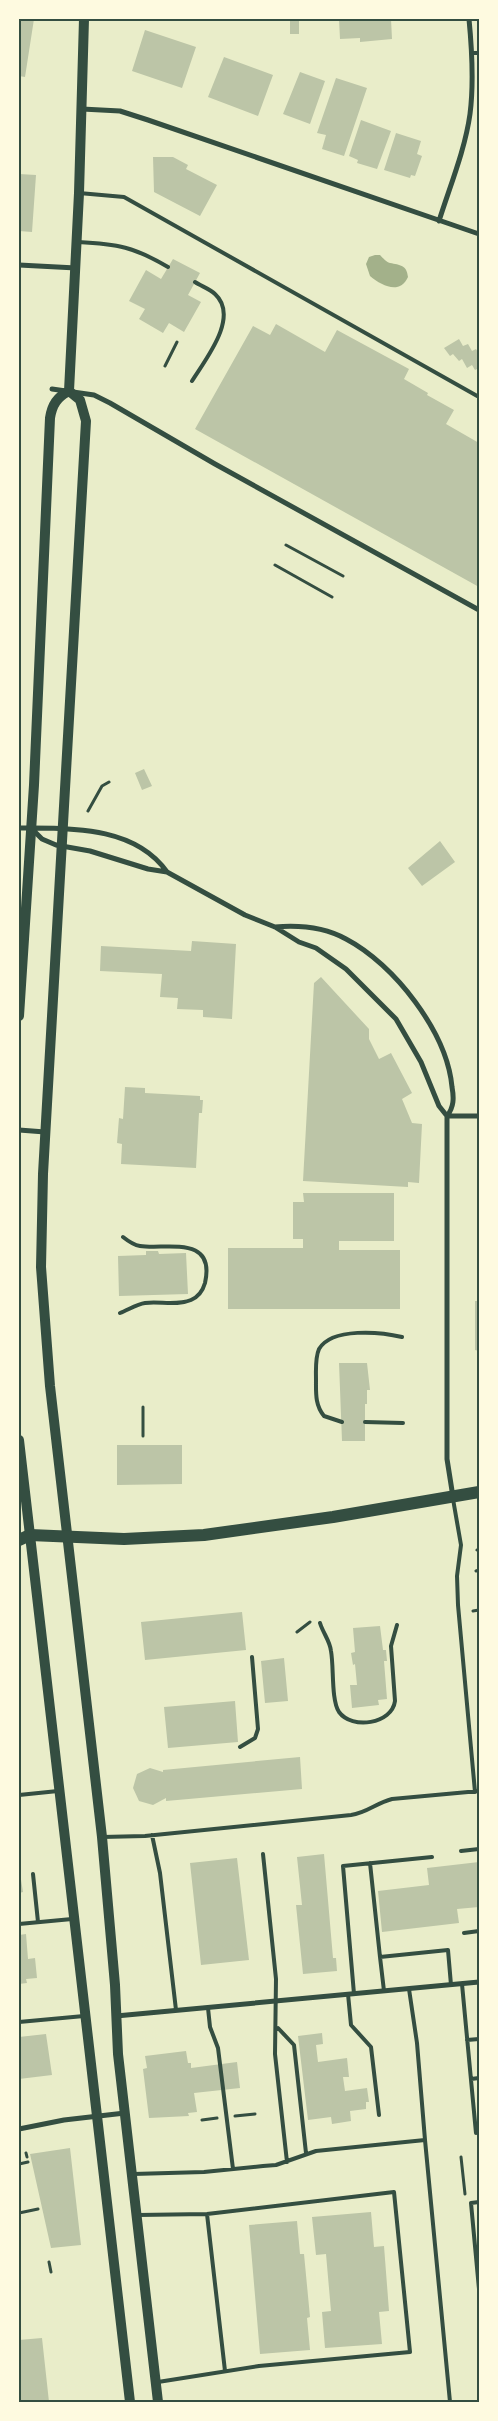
<svg xmlns="http://www.w3.org/2000/svg" width="498" height="2421" font-family="Ubuntu,sans-serif">
	<style>
		.water { fill: #a3b18a }
		.building { fill: #bcc5a7 }
		.lines { fill: none; stroke-linecap: round; stroke-linejoin: round }
		.path { stroke: #344e41; stroke-width: 3 }
		.service { stroke: #344e41; stroke-width: 4 }
		.minor { stroke: #344e41; stroke-width: 5 }
		.secondary { stroke: #344e41; stroke-width: 10 }
		.primary { stroke: #344e41; stroke-width: 12 }
		.neatline { fill: none; stroke: #344e41; stroke-width: 2 }
	</style>
	<rect width="100%" height="100%" fill="#e9edc9"/>
	<path class="water" d="M375,255H380C383,258 386,262 390,263C400,265 407,265 408,277C400,295 382,286 370,276L366,264L369,257Z"/>
	<path class="building" d="M19,19H34L25,77L19,76Z
		M339,19H391L392,39L360,42V38L340,39Z
		M290,20H299V34H290Z
		M145,30L196,47L182,88L132,71Z
		M224,57L273,75L258,116L208,97Z
		M300,72L325,81L310,124L283,114Z
		M336,78L367,88L344,156L322,149L326,135L317,133Z
		M361,120L391,131L377,169L357,163L358,160L349,156Z
		M396,133L421,141L417,154L422,156L415,176L411,175L410,178L384,170Z
		M153,157H173L188,165L186,169L217,185L200,216L154,192Z
		M19,174L36,175L32,232L19,231Z
		M173,259L200,273L188,295L201,302L184,332L169,323L163,333L139,319L145,309L129,301L146,270L161,279Z
		M276,324L325,352L337,330L409,369L404,379L428,393L427,395L454,410L446,424L479,443V587L195,429L253,326L270,335Z
		M459,339L463,346L468,344L472,351L476,349L479,354V368L475,370L472,365L467,368L462,359L459,361L453,354L450,356L444,348Z
		M144,769L152,786L142,790L135,773Z
		M440,841L455,862L422,886L408,868Z
		M192,941L236,944L232,1019L203,1017V1010L177,1009L178,998L160,997L162,974L100,971L101,946L191,951Z
		M321,977L369,1029V1039L379,1059L391,1053L412,1093L402,1099L412,1123L422,1124L419,1183L408,1182V1187L303,1181L314,983Z
		M125,1087L145,1088V1093L200,1096V1100H203L202,1113H199L196,1168L121,1164L122,1144L117,1143L119,1118L123,1119Z
		M303,1193H394V1241H339V1250H400V1309H228V1248H303V1239H293V1202H304Z
		M146,1251H158L159,1254L186,1253L188,1294L119,1296L118,1256L146,1255Z
		M475,1301H479V1351L475,1350Z
		M339,1363H367L370,1390H367V1404H365V1441H342Z
		M117,1445H182V1484L117,1485Z
		M242,1612L246,1650L145,1660L141,1622Z
		M380,1626L383,1650H386L387,1661H384L387,1699L378,1700L379,1705L352,1708L350,1685H357L355,1664L353,1665L351,1653L355,1652L353,1628Z
		M284,1658L288,1701L265,1703L261,1661Z
		M235,1701L238,1742L168,1748L164,1707Z
		M300,1757L302,1789L166,1801V1798L153,1805L139,1801L133,1788L137,1774L150,1768L163,1772V1770Z
		M324,1854L333,1958H336L337,1971L303,1974L296,1905H302L297,1857Z
		M237,1858L249,1960L201,1965L190,1863Z
		M479,1862V1907L457,1909L459,1923L382,1932L378,1891L429,1885L427,1868Z
		M19,1867L23,1892L19,1893Z
		M26,1934L28,1959L35,1958L37,1978L26,1979L27,1983L19,1984V1935Z
		M322,2033L323,2044L316,2045L318,2062L347,2058L349,2077H343L345,2091L367,2088L369,2102H366V2109L350,2111L351,2121L332,2124L331,2117L308,2120L298,2036Z
		M46,2034L52,2075L19,2079V2037Z
		M186,2051L188,2063H191V2068L237,2062L240,2088L194,2093L197,2112L188,2113L189,2116L149,2118L143,2069L147,2068L145,2056Z
		M70,2148L81,2245L51,2248L30,2154Z
		M371,2212L374,2247L384,2246L389,2311L379,2312L382,2344L325,2348L322,2312L331,2311L326,2254L316,2255L312,2217Z
		M297,2221L300,2254H304L310,2317L307,2318L310,2350L260,2354L249,2225Z
		M42,2338L49,2402H19V2340Z"/>
	<g class="lines">
		<path class="path" d="M165,366L177,342
			M286,545L343,576
			M275,565L332,597
			M88,811L102,786L109,782
			M143,1407V1436
			M477,1550L479,1551
			M476,1571L479,1570
			M473,1611L479,1610
			M297,1632L310,1622
			M235,2116L255,2114
			M202,2120L217,2118
			M26,2153L27,2157
			M461,2157L465,2194
			M19,2164L28,2162
			M19,2213L38,2209
			M49,2262L51,2272"/>
		<path class="service" d="M472,53H479
			M79,193L124,197L479,397
			M78,242C118,244 134,247 168,267
			M192,381C205,360 240,317 215,294C210,289 201,286 195,282
			M120,1313C128,1310 137,1304 145,1303C159,1301 177,1306 191,1300C198,1297 203,1290 205,1283C216,1234 165,1250 140,1246C133,1245 128,1241 123,1237
			M342,1422L324,1416C315,1405 316,1393 316,1380C316,1370 315,1358 319,1349C332,1327 381,1332 402,1337
			M365,1422L403,1423
			M453,1499L461,1545L457,1576L458,1605L475,1792
			M320,1623C323,1633 330,1641 331,1651C334,1667 331,1700 339,1712C352,1730 392,1724 395,1701L391,1646L397,1625
			M240,1747L255,1738L258,1729L252,1657
			M19,1795L58,1791
			M152,1835L160,1873L176,2010
			M102,1837L145,1836L351,1815C367,1813 376,1803 392,1799L479,1791
			M461,1851L479,1849
			M263,1854L276,1979L275,2054L287,2162
			M370,1863L380,1957L448,1950L451,1985
			M33,1874L38,1922
			M19,1924L72,1919
			M464,1933L479,1931
			M380,1957L384,1991
			M462,1984L476,2133
			M348,1994L351,2025L371,2047L379,2115
			M354,1994L343,1866L432,1857
			M208,2008L210,2027L218,2048L233,2169
			M19,2022L84,2016
			M278,2028L294,2045L306,2153
			M467,2040L479,2039
			M471,2079L479,2078
			M425,2140L450,2402
			M133,2174L204,2172L263,2166L276,2165L316,2151L425,2140L417,2043L409,1989
			M479,2202L471,2203L479,2289
			M207,2214L225,2371
			M138,2215L207,2214L394,2192L410,2352L259,2366L158,2382"/>
		<path class="minor" d="M82,109L120,111L148,120L479,234
			M439,221C450,186 465,150 470,114C474,83 472,50 469,19
			M19,265L76,268
			M52,389L94,395L110,403L215,464L479,610
			M19,828H31
			M31,828C78,828 137,829 167,872L148,869L90,851L56,845L42,839Z
			M167,872L245,915L275,927L299,942L316,948L346,969L396,1019L421,1062L439,1106L447,1116C454,1107 454,1098 452,1087C447,1032 394,964 346,939C324,927 298,925 275,927
			M19,1130L45,1132
			M453,1497L447,1459V1116H479
			M116,2016L479,1982
			M19,2129L64,2120L125,2113"/>
		<path class="secondary" d="M69,391L80,400L86,421L43,1174L41,1267L50,1386L102,1837L115,1985L118,2054L158,2402
			M69,391L79,193L84,19
			M19,1016L34,785L50,418C52,405 57,397 69,391
			M19,1440L130,2402"/>
		<path class="primary" d="M19,1540L30,1535L124,1539L204,1535L333,1517L479,1492"/>
	</g>
	<rect width="498" height="2421" fill="none" stroke="#fefae0" stroke-width="40"/>
	<rect x="20" y="20" width="458" height="2381" class="neatline"/>
</svg>
